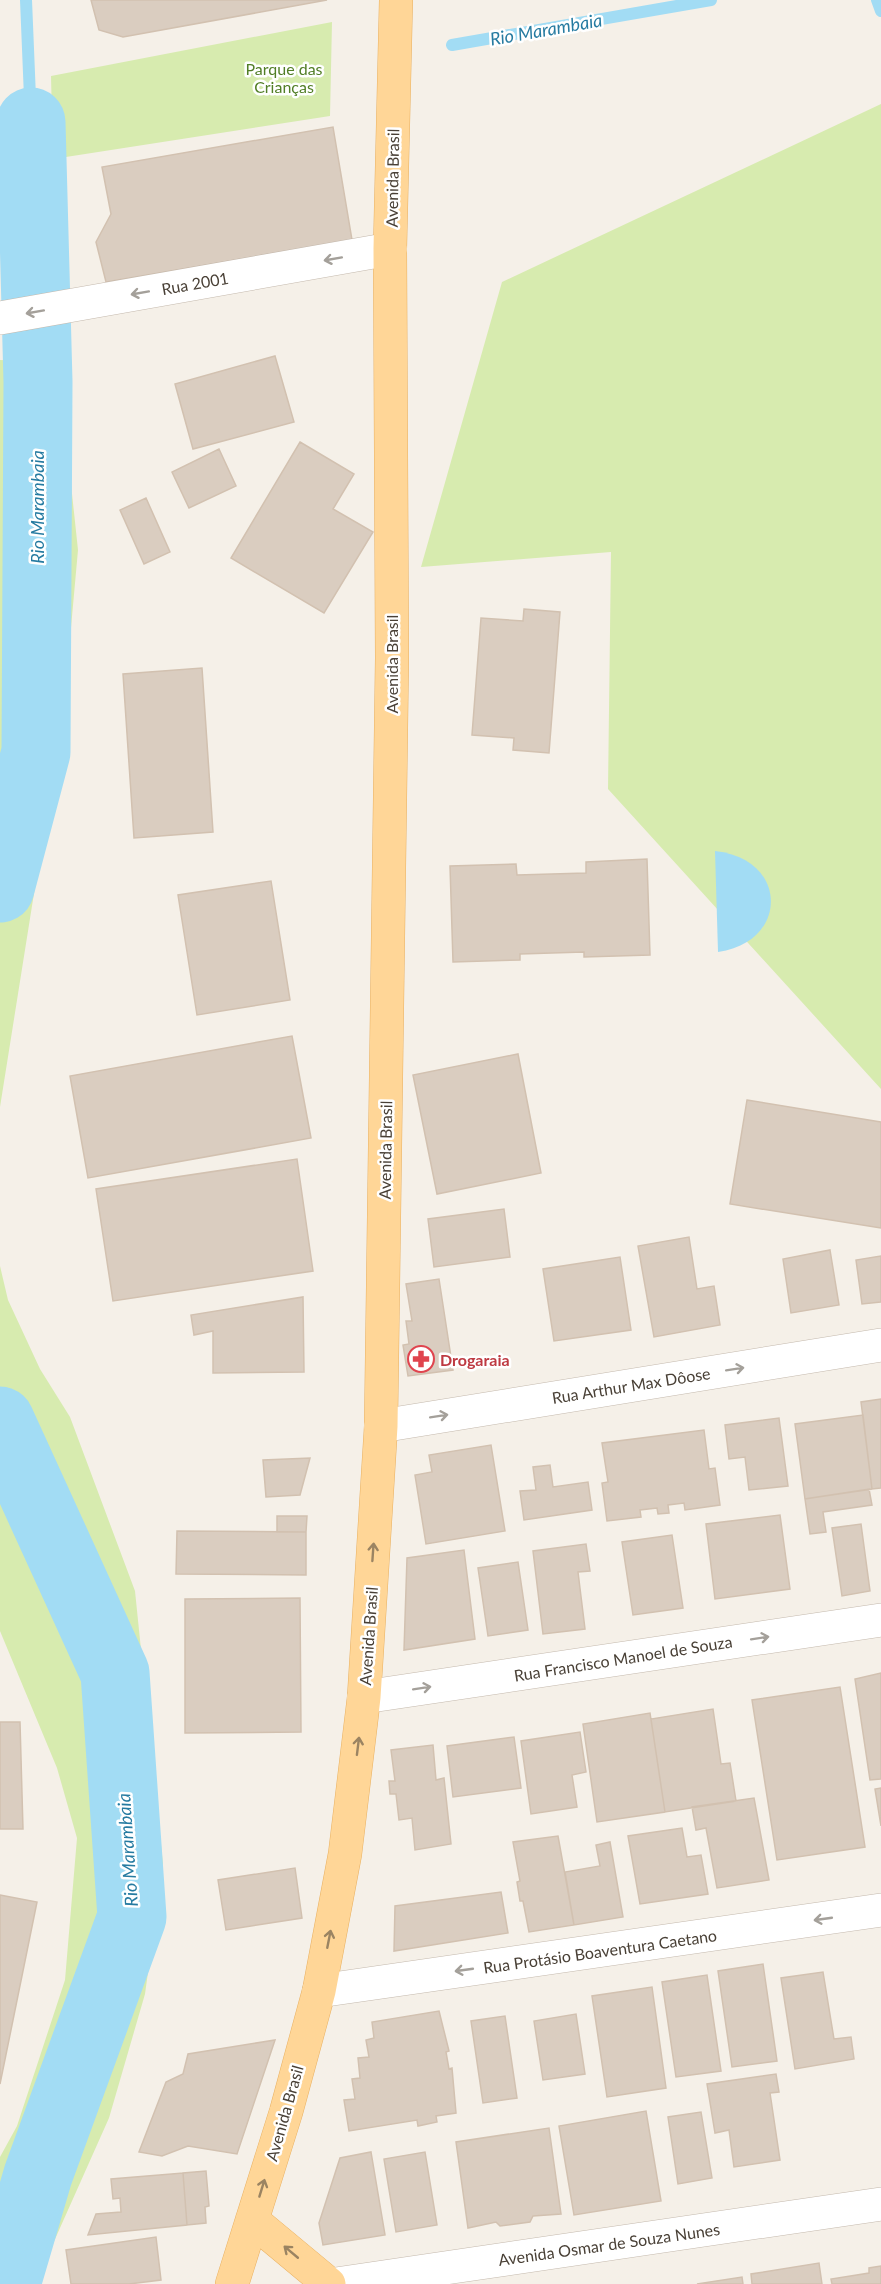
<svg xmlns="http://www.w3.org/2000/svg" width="881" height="2284" font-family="Lato,sans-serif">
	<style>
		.green { fill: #d7ebaf }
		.water { fill: #a2dcf4 }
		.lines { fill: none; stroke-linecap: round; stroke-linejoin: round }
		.stream { stroke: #a2dcf4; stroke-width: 12 }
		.river { stroke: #a2dcf4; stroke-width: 69 }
		.building { fill: #dacdc0; stroke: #d2c1b0; stroke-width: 1.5 }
		.minor-casing { stroke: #c4b9ad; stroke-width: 34 }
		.major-casing { stroke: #e9b162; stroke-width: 34 }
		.minor { stroke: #fff; stroke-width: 33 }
		.major { stroke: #ffd697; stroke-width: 33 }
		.oneway { stroke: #a4a09a }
		.oneway2 { stroke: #9b8462 }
		.labels { text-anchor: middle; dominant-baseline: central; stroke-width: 5; stroke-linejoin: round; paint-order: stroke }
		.park-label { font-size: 16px; fill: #517e26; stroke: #fff }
		.street-label { font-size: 16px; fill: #494036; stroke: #fff }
		.health-label { font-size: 16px; font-weight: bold; fill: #be3a42; stroke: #fff; text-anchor: start }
		.water-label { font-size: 18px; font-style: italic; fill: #267ba1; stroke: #fff }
	</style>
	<rect width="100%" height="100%" fill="#f5f0e8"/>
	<path class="green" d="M332,22L330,116L53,159L51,76Z
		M881,104V1089L608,789L611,552L421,567L502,282Z
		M0,360L58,362L78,550L64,705L0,1107Z
		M0,1266L8,1300L40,1369L70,1417L135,1591L163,1864L145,1994L109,2118L35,2284H0V2157L17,2126L65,1980L77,1838L57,1768L0,1631Z"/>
	<path class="water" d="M715,851C789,859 789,942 718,952Z"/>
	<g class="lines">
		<path class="stream" d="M26,0L31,122
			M877,0L881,11
			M452,45L711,0"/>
		<path class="river" d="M0,888L36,752L38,382L31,122
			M0,1421L115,1673L132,1917L38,2175L6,2284"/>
	</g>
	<path class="building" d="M91,0H327L123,37L99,30Z
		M333,127L352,240L106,282L96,242L111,214L102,167Z
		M275,356L294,422L193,449L175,384Z
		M300,442L354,474L333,509L373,532L324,613L231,558Z
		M219,449L236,486L189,508L172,472Z
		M146,498L170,552L144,564L120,510Z
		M524,609L560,612L549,753L513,750L514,738L472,735L481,618L523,621Z
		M202,668L213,832L134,838L123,674Z
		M647,859L650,955L584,957V952L520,954V960L453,962L450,866L516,864L517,875L586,873V862Z
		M271,881L290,1000L197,1015L178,895Z
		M292,1036L311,1138L88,1178L70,1076Z
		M518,1054L541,1173L437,1194L413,1075Z
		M747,1100L881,1122V1228L730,1204Z
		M297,1159L313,1271L113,1301L96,1189Z
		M504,1209L510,1257L434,1267L428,1219Z
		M689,1237L697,1289L714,1286L720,1325L654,1337L638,1246Z
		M830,1250L839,1305L791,1313L783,1259Z
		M881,1256V1302L862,1304L856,1260Z
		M620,1257L631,1330L554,1341L543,1269Z
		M439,1279L453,1370L408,1376L403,1345L409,1344L406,1321H412L406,1284Z
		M303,1297L304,1372L213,1373V1331L194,1335L191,1315Z
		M881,1399V1488L872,1489L861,1402Z
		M863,1415L872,1489L805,1499L795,1424Z
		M779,1418L788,1486L749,1490L745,1457L729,1459L725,1425Z
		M704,1430L709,1469L715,1468L720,1505L685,1510L684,1503L668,1505L669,1513L658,1514L657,1508L640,1510L641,1517L607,1521L602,1483L608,1482L602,1443Z
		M491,1445L505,1531L426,1544L415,1475L432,1472L429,1455Z
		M310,1458L300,1495L266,1497L263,1460Z
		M550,1465L553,1487L588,1482L592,1510L524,1520L520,1491L536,1490L533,1467Z
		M869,1489L872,1505L823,1512L826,1532L810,1534L805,1499Z
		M780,1515L790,1589L715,1599L706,1524Z
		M277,1516H307L306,1532H277Z
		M861,1524L870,1591L842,1596L832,1528Z
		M177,1531L306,1532V1575L176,1574Z
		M672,1535L683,1608L633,1615L622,1542Z
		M586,1544L590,1571L578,1572L585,1629L543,1634L533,1551Z
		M464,1550L475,1639L404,1650L407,1558Z
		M518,1562L528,1630L488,1636L478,1568Z
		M300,1598L301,1732L185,1733V1599Z
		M881,1673V1779L870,1780L855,1679Z
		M840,1687L865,1847L777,1860L752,1700Z
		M713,1709L721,1764L730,1763L736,1801L665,1812L651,1719Z
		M650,1713L665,1812L597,1822L583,1724Z
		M0,1722H20L23,1829H0Z
		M580,1732L586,1772L572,1775L577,1807L531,1814L521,1741Z
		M514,1737L521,1788L453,1797L447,1746Z
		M433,1745L436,1780L444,1778L451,1844L415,1850L412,1818L399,1820L396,1794H390L389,1781H395L391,1750Z
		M881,1788V1826L875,1789Z
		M754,1798L769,1880L717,1888L706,1828L696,1830L692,1807Z
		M682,1828L687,1857L701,1855L708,1894L640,1904L628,1836Z
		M558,1836L574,1925L529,1932L523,1901H520L517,1882L520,1881L513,1842Z
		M610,1842L623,1917L574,1925L565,1872L600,1866L596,1845Z
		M295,1868L302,1918L226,1930L218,1880Z
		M501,1892L508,1933L394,1951L395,1906Z
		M0,1895L37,1902L0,2084Z
		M763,1964L777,2061L732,2067L718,1971Z
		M823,1972L834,2039L851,2037L854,2059L795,2069L781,1978Z
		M707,1975L721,2071L676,2077L662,1982Z
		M652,1987L666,2088L607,2097L592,1996Z
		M439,2011L449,2051L446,2052L449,2069L452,2068L456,2113L436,2116L437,2122L418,2126L417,2120L349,2131L344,2100L355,2099L352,2079L360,2078L358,2058L369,2057L366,2040L374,2038L372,2022Z
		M576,2014L585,2074L543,2080L534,2021Z
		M505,2016L517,2098L483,2103L471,2021Z
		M275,2040L237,2154L188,2146L162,2156L139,2152L166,2082L183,2074L188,2054Z
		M776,2074L779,2092L770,2093L780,2160L734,2167L729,2130L715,2133L707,2084Z
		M646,2111L661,2201L574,2215L559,2126Z
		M701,2112L712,2178L678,2184L668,2117Z
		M549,2128L561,2214L533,2216L530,2222L500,2226L496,2222L468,2228L456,2142Z
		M371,2152L385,2235L323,2245L319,2223L340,2158Z
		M425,2152L437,2225L396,2232L384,2159Z
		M206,2171L209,2206L205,2207L206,2223L187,2225L183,2173Z
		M183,2173L187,2225L88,2235L96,2214L121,2212L120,2198L113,2199L111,2179Z
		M156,2237L161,2280L129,2284H71L66,2250Z
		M819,2263L822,2284H752L751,2274Z
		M881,2266V2284H832L831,2279L869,2273V2268Z
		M742,2277L743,2284H697Z"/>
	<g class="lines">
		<defs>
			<path id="minor" d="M0,318L390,249
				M381,1426L881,1345
				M364,1697L881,1620
				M319,1991L881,1910
				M336,2284L881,2204"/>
			<path id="major" d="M252,2220L329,2284
				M232,2284L286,2112L319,1991L345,1854L364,1697L381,1426L392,658L390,249L396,0"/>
		</defs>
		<use href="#minor" class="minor-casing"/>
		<use href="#major" class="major-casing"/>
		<use href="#minor" class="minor"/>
		<use href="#major" class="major"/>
	</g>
	<defs><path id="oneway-shaft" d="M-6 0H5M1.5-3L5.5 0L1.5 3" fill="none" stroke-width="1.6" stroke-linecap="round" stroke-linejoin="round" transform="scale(1.5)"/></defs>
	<g class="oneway">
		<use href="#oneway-shaft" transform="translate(333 259) rotate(170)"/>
		<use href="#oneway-shaft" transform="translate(140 293) rotate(170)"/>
		<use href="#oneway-shaft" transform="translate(35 312) rotate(170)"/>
		<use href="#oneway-shaft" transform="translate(735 1369) rotate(-9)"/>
		<use href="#oneway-shaft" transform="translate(439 1416) rotate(-9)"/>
		<use href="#oneway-shaft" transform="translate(760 1638) rotate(-9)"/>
		<use href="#oneway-shaft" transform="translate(422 1688) rotate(-9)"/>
		<use href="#oneway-shaft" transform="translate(823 1919) rotate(172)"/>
		<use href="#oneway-shaft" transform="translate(464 1970) rotate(172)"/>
	</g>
	<g class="oneway2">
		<use href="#oneway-shaft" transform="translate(373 1552) rotate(-86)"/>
		<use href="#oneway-shaft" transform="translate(358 1746) rotate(-83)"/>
		<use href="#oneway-shaft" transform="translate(329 1939) rotate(-79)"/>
		<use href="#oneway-shaft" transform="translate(262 2188) rotate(-73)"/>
		<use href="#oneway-shaft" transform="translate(291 2252) rotate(-140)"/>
	</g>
	<defs>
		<symbol id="pharmacy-ring" viewBox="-11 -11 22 22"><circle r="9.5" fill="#fff" stroke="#e0444e" stroke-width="1.5"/><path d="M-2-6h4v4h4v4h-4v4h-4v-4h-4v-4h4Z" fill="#e0444e"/></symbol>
	</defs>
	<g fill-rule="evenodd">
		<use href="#pharmacy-ring" x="406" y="1344" width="30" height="30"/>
	</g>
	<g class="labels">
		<g class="park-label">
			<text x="284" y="68">Parque das<tspan x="284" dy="18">Crianças</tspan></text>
		</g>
		<g class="street-label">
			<text transform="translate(392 178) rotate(-89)">Avenida Brasil</text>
			<text transform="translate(195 283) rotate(-10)">Rua 2001</text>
			<text transform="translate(391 664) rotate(-90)">Avenida Brasil</text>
			<text transform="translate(385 1150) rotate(-89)">Avenida Brasil</text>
			<text transform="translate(631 1385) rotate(-9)">Rua Arthur Max Dôose</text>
			<text transform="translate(368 1636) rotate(-86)">Avenida Brasil</text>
			<text transform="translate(623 1658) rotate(-9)">Rua Francisco Manoel de Souza</text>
			<text transform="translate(600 1951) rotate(-8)">Rua Protásio Boaventura Caetano</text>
			<text transform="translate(284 2113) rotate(-74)">Avenida Brasil</text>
			<text transform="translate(609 2244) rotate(-8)">Avenida Osmar de Souza Nunes</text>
		</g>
		<g class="health-label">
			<text x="440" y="1359">Drogaraia</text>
		</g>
		<g class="water-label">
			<text transform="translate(546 29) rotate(-10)">Rio Marambaia</text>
			<text transform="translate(37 507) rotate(-90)">Rio Marambaia</text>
			<text transform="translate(127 1850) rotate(-94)">Rio Marambaia</text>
		</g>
	</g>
</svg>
